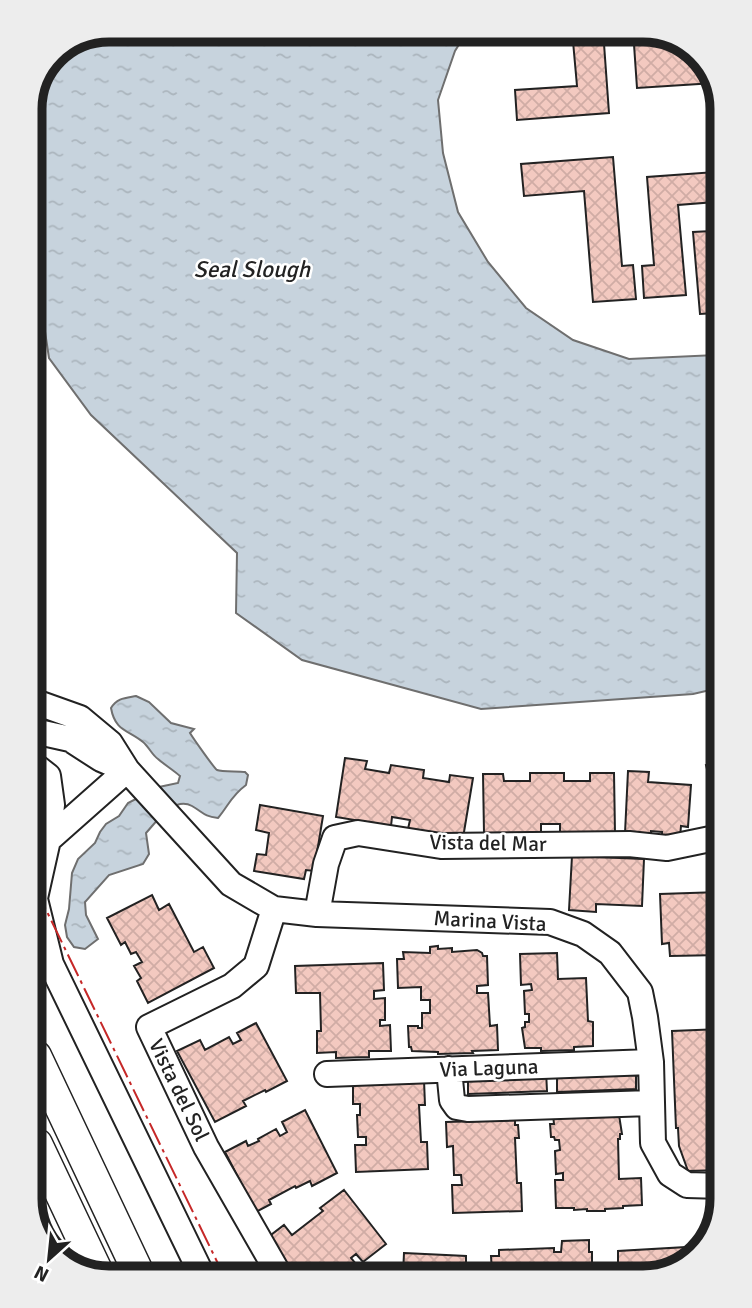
<svg xmlns="http://www.w3.org/2000/svg" width="752" height="1308" font-family="Signika,sans-serif">
	<style>
		.water { fill: url(#water-ripples); stroke: #6f6f6f; stroke-width: 2 }
		.building { fill: url(#building-cross-hatch); stroke: #222; stroke-width: 2 }
		.lines { fill: none; stroke-linecap: round; stroke-linejoin: round }
		.minor-casing { stroke: #222; stroke-width: 28 }
		.major-casing { stroke: #222; stroke-width: 33 }
		.minor { stroke: #fff; stroke-width: 24 }
		.major { stroke: #fff; stroke-width: 30 }
		.power { stroke: #c62828; stroke-width: 2; stroke-dasharray: 24 5 3.5 5; stroke-linecap: butt }
		.labels { text-anchor: middle; dominant-baseline: central; stroke-width: 5; stroke-linejoin: round; paint-order: stroke }
		.street-label { font-size: 21px; fill: #222; stroke: #fff }
		.water-label { font-size: 23px; font-style: italic; fill: #222; stroke: #fff }
		.rim { fill: none; stroke: #222; stroke-width: 9 }
	</style>
	<defs>
		<pattern id="water-ripples" width="26" height="14" patternUnits="userSpaceOnUse" patternTransform="scale(1.75)"><rect width="26" height="14" fill="#c7d3dd"/><path d="M2 4q2-2 4 0t4 0M15 11q2-2 4 0t4 0" fill="none" stroke="#abb5bd"/></pattern>
		<pattern id="building-cross-hatch" width="8" height="8" patternUnits="userSpaceOnUse" patternTransform="scale(1.75)"><rect width="8" height="8" fill="#f3c9c0"/><path d="M0 0l8 8M0 8l8-8" fill="none" stroke="#d0aca5"/></pattern>
	</defs>
	<rect width="100%" height="100%" fill="#fff"/>
	<path class="water" d="M109,30H468L455,51L438,100L443,153L458,212L488,262L526,308L573,340L629,359L716,355L719,688L693,694L481,709L302,660L236,613L237,553L91,415L49,358L31,239L30,105L53,53Z
		M136,696L149,702L171,723L194,729L190,733C193,738 214,768 217,770C222,772 238,771 245,772L248,775L246,785C231,796 229,805 218,818C203,816 204,813 192,806C174,796 157,821 146,833L149,854L143,864L109,875L85,902L86,915L98,939L85,949L74,947L67,937L65,925L69,909L72,873L78,859L95,843L100,832L106,824L119,816L128,803L159,787L178,783L180,776C173,770 165,765 158,759C152,755 149,747 143,742C128,730 115,731 111,708C117,698 125,698 136,696Z"/>
	<path class="building" d="M572,30H603L609,113L517,120L515,90L577,86Z
		M633,30H649L673,38L674,52L694,51L714,74V83L637,88Z
		M613,157L622,266L633,265L636,299L593,302L584,191L524,196L521,164Z
		M715,172V202L678,205L686,295L644,298L642,266L654,265L647,177Z
		M712,231L716,313L700,314L693,232Z
		M345,758L367,761L365,769L389,773L391,765L424,770L423,778L449,782L450,775L473,778L463,838L408,829L410,820L392,817L391,826L336,817Z
		M719,763L720,822L706,765Z
		M628,771L649,772L648,782L691,785L688,827L681,826L680,837L662,836V832L651,831V835L625,833Z
		M530,773H564V781H590V773H614L615,833H560V824H541V833H484L483,774H503L504,781H530Z
		M260,805L323,816L314,871L306,870L304,879L254,871L257,854L266,855L269,833L256,830Z
		M572,856L644,859L642,906L596,904V912L569,910Z
		M720,892L721,955L670,956L669,943L662,944L660,894Z
		M152,895L159,910L169,904L194,952L203,947L214,968L148,1003L137,981L141,978L134,966L142,962L136,952L131,954L125,942L121,945L107,918Z
		M438,946V949L452,948V952L477,950L482,953L483,956H487L488,985L477,986V993H488L490,1026L497,1025L498,1050L472,1051L473,1053L438,1054V1052L412,1051L411,1047H409L408,1026H418V1028H422V1013H430V1000H421V987L398,988L397,959H404L403,952L430,953V947Z
		M557,953L558,979L586,978L588,1021L593,1022V1046L574,1047V1050L541,1051V1048H525L522,1028L525,1027V1022H529V1014H525L524,991L532,990L531,984L521,985L520,954Z
		M383,963L384,990L374,991V999L385,998V1020H380V1026L390,1025L391,1051H369V1057L336,1058V1052L317,1053V1031H321L320,993H296L295,966Z
		M256,1023L287,1081L266,1092L265,1090L243,1101L246,1106L215,1122L177,1051L200,1040L205,1050L229,1037L233,1044L241,1040L237,1033Z
		M721,1029L722,1170L688,1171L679,1146L678,1128H676L672,1031Z
		M636,1069V1089L557,1092V1071Z
		M546,1071L547,1091L468,1094V1074Z
		M424,1080L425,1105H419L421,1142H427L428,1169L356,1172L355,1145H366V1137H358L357,1115H360V1104H353V1082Z
		M305,1110L337,1173L312,1186L310,1181L296,1188L295,1186L269,1200L271,1204L256,1212L225,1152L246,1141L248,1146L259,1141L258,1139L276,1129L280,1136L287,1132L282,1122Z
		M553,1115H619L622,1134H620V1139H618L619,1179L641,1178L642,1205L623,1206V1208L605,1209V1211H587V1209L574,1210V1208H556L555,1180H563V1173L556,1174L555,1151L560,1150L559,1140H555L554,1137H551L550,1124H554Z
		M515,1120V1125H518L519,1138H515L517,1183H521L522,1211L453,1213L452,1185H462L461,1175H454L453,1146L447,1147L446,1122Z
		M344,1190L386,1244L363,1262L356,1254L351,1258L356,1264L342,1275H296L267,1238L284,1225L292,1235L323,1211L320,1208Z
		M589,1240V1252H592V1267L595,1266V1271L492,1273L491,1256H499V1250L554,1248V1252H561L562,1241Z
		M705,1246L678,1270L618,1271V1251Z
		M404,1253L466,1256V1273L403,1274Z"/>
	<g class="lines">
		<defs>
			<path id="minor" d="M34,703H38L80,718L110,743L127,770L231,884L274,909L317,914L550,922L583,934L610,953L640,992L645,1017L651,1062L653,1143L670,1174L687,1185L722,1186
				M34,731L70,739L101,759L127,770
				M34,765L48,776L52,805L48,840L35,898
				M48,840L127,770
				M35,899L51,964L203,1277
				M274,909L256,966L232,986L149,1027L206,1147L280,1276
				M317,914L326,864L335,838L358,833L441,846L629,844L667,848L720,837
				M449,1069L452,1100L457,1107L468,1109L651,1103
				M327,1074L651,1062"/>
			<path id="major" d="M36,1056L141,1278
				M37,1144L100,1277"/>
		</defs>
		<use href="#minor" class="minor-casing"/>
		<use href="#major" class="major-casing"/>
		<use href="#minor" class="minor"/>
		<use href="#major" class="major"/>
		<path class="power" d="M35,887L224,1276"/>
	</g>
	<g class="labels">
		<g class="street-label">
			<text transform="translate(488 843) rotate(1)">Vista del Mar</text>
			<text transform="translate(490 921) rotate(3)">Marina Vista</text>
			<text transform="translate(489 1068) rotate(-2)">Via Laguna</text>
			<text transform="translate(179 1090) rotate(64)">Vista del Sol</text>
		</g>
		<g class="water-label">
			<text x="252" y="269">Seal Slough</text>
		</g>
	</g>
	<path d="M0 0H752V1308H0ZM109 42H643A67 67 0 0 1 710 109V1199A67 67 0 0 1 643 1266H109A67 67 0 0 1 42 1199V109A67 67 0 0 1 109 42Z" fill="#ededed" fill-rule="evenodd"/>
	<path class="rim" d="M109 42H643A67 67 0 0 1 710 109V1199A67 67 0 0 1 643 1266H109A67 67 0 0 1 42 1199V109A67 67 0 0 1 109 42Z"/>
	<g transform="translate(49 1259) rotate(207)" stroke="#ffffff" stroke-width="5" paint-order="stroke">
	<path d="M0-5L12 26L0 18L-12 26Z" fill="#222222"/>
	<text y="-10" font-size="19" font-weight="bold" text-anchor="middle" fill="#222222">N</text>
	</g>
</svg>
